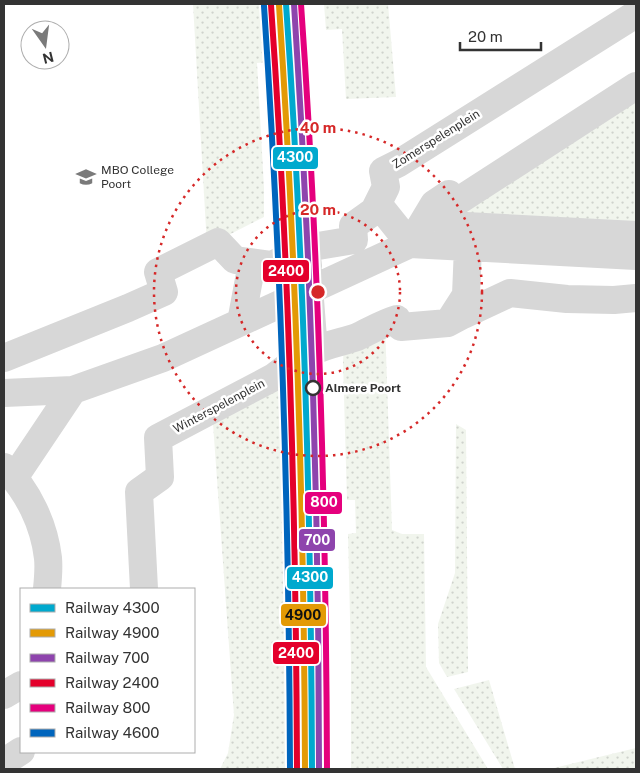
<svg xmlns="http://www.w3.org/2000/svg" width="640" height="773" font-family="'Public Sans',sans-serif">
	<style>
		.grass { fill: url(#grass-dots) }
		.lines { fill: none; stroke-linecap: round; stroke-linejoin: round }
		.minor { stroke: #d7d7d7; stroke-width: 28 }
		.rail-1-casing { stroke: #fff; stroke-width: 10 }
		.rail-2-casing { stroke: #fff; stroke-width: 10 }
		.rail-3-casing { stroke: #fff; stroke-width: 10 }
		.rail-4-casing { stroke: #fff; stroke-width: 10 }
		.rail-5-casing { stroke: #fff; stroke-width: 10 }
		.rail-6-casing { stroke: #fff; stroke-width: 10 }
		.rail-1 { stroke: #00a9ce; stroke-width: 6 }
		.rail-2 { stroke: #e39a05; stroke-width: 6 }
		.rail-3 { stroke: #8e44ad; stroke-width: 6 }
		.rail-4 { stroke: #e4002b; stroke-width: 6 }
		.rail-5 { stroke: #e5007d; stroke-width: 6 }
		.rail-6 { stroke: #0065bd; stroke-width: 6 }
		.ring { fill: none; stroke: #d62828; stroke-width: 2.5; stroke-dasharray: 2.5 5 }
		.stop-dot { fill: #fff; stroke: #333; stroke-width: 2.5 }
		.labels { text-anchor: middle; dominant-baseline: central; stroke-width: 5; stroke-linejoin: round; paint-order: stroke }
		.street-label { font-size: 12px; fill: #333; stroke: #fff }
		.poi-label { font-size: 12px; fill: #333; stroke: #fff; text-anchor: start }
		.stop-label { font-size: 12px; font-weight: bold; fill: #333; stroke: #fff; text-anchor: start }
		.centre { fill: #d62828; stroke: #fff; stroke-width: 2.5 }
		.ring-label { font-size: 15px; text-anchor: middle; font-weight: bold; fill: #d62828; stroke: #fff; stroke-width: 5; stroke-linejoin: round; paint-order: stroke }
		.line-badge { stroke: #fff; stroke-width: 2 }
		.badge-label { font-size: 14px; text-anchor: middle; font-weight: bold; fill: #fff }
		.pale-badge-label { font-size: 14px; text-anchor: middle; font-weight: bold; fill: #111 }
	</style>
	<defs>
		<pattern id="grass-dots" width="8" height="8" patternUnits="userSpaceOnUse" patternTransform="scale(1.25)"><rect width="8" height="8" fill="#f1f5ed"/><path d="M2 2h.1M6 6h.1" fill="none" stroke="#cfd2cc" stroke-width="1.8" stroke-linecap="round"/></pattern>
	</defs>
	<rect width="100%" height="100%" fill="#fff"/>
	<path class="grass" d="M193,4H264L269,62L257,63L264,188V217L207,246Z
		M324,4H388L396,97L346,99L342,29L326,30Z
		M636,86V235L447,225Z
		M385,323L392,530L402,534H424L426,667L488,769H351V660L348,534L356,533L355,500H347L343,362L344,340Z
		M283,379L289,504L284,505V536H290L289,624L290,769H220L228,753L234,715L212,410Z
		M456,424L466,430L468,672L447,677L439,663L438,624L455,573Z
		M489,680L515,769H503L454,689Z
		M636,748V768L633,769H550Z"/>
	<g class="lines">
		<path class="minor" d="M636,14L399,163L383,171L386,187L374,211L353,226L354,240L306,248L314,351C328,344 343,342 357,337C370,331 383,323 397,319L401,327L448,323L463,315L510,293L567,299L614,300L636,298
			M636,86L441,212L447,225L636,235
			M378,204L410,244L434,204L449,194
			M241,322L252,263
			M448,323L466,295L468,247
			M4,358L128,308L164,292L158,272L218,242L235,260L272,265L306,248L308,266
			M4,393L73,390L163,358L410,244L636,256
			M4,467C28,491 44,524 48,558C49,568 48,579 47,589
			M14,478L73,390
			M144,589L139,492L160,477L158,438L274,377L295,361L314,351L313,334
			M4,695L21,685
			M4,762L21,751"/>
		<defs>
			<path id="rail-1" d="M286,4C304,259 311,513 312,769"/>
			<path id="rail-2" d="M279,5C296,259 304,514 305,769"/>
			<path id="rail-3" d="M294,4C311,259 319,513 319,769"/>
			<path id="rail-4" d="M271,5C289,260 296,514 297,769"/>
			<path id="rail-5" d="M301,4C319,259 326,513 327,769"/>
			<path id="rail-6" d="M264,6C281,260 289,514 290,769"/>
		</defs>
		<use href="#rail-1" class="rail-1-casing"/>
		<use href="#rail-2" class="rail-2-casing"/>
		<use href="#rail-3" class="rail-3-casing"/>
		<use href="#rail-4" class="rail-4-casing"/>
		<use href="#rail-5" class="rail-5-casing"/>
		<use href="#rail-6" class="rail-6-casing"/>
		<use href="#rail-1" class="rail-1"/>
		<use href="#rail-2" class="rail-2"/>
		<use href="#rail-3" class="rail-3"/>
		<use href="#rail-4" class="rail-4"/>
		<use href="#rail-5" class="rail-5"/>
		<use href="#rail-6" class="rail-6"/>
	</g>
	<g class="ring">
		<circle cx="318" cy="292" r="82"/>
		<circle cx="318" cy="292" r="164"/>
	</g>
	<defs>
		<symbol id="university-bare" viewBox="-9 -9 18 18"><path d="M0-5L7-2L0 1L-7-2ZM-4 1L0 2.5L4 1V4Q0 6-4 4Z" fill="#7a7a7a" stroke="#fff" stroke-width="2.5" paint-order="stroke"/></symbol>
	</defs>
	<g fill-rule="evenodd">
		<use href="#university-bare" x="72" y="163" width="28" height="28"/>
	</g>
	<circle class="stop-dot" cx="313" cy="388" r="7"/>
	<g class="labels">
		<g class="street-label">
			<text transform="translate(436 139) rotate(-32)">Zomerspelenplein</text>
			<text transform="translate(219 406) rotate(-28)">Winterspelenplein</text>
		</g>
		<g class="poi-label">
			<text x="101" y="170">MBO College<tspan x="101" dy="14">Poort</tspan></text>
		</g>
		<g class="stop-label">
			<text x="325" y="388">Almere Poort</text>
		</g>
	</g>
	<circle cx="318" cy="292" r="8" class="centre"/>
	<g class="ring-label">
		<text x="318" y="133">40 m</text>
		<text x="318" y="215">20 m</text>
	</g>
	<g class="line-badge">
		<rect x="272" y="146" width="47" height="24" rx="5" fill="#00a9ce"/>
		<rect x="262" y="259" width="48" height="24" rx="5" fill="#e4002b"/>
		<rect x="304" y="491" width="39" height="24" rx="5" fill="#e5007d"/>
		<rect x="298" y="528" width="38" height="24" rx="5" fill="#8e44ad"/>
		<rect x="286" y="566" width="48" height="24" rx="5" fill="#00a9ce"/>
		<rect x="280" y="603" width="47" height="24" rx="5" fill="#e39a05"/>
		<rect x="272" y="641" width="48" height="24" rx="5" fill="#e4002b"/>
	</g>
	<g class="badge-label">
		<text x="295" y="162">4300</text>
		<text x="286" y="276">2400</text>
		<text x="324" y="507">800</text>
		<text x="317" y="545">700</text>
		<text x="310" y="582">4300</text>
		<text x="296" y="658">2400</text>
	</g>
	<g class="pale-badge-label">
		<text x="303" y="620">4900</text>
	</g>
	<rect width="640" height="773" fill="none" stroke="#333333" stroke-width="10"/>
	<rect x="20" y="588" width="175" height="165" fill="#ffffff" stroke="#adadad"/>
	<rect x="30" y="604" width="25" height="8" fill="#00a9ce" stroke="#adadad"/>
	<text x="65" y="613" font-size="15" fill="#333333">Railway 4300</text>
	<rect x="30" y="629" width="25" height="8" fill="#e39a05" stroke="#adadad"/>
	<text x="65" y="638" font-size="15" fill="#333333">Railway 4900</text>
	<rect x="30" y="654" width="25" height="8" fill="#8e44ad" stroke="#adadad"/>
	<text x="65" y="663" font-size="15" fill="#333333">Railway 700</text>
	<rect x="30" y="679" width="25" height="8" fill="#e4002b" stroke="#adadad"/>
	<text x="65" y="688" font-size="15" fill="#333333">Railway 2400</text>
	<rect x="30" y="704" width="25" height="8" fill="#e5007d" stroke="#adadad"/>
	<text x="65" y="713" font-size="15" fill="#333333">Railway 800</text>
	<rect x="30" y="729" width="25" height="8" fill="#0065bd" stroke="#adadad"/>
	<text x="65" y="738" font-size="15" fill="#333333">Railway 4600</text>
	<g transform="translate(45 45) rotate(166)"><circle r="24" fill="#ffffff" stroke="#adadad"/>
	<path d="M0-4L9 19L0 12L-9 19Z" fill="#7a7a7a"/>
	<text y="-8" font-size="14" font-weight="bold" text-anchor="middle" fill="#333333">N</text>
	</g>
	<path d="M460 42v8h81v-8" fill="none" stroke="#333333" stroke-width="2.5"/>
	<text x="468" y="42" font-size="15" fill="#333333" stroke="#ffffff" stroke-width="4" paint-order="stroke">20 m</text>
</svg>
